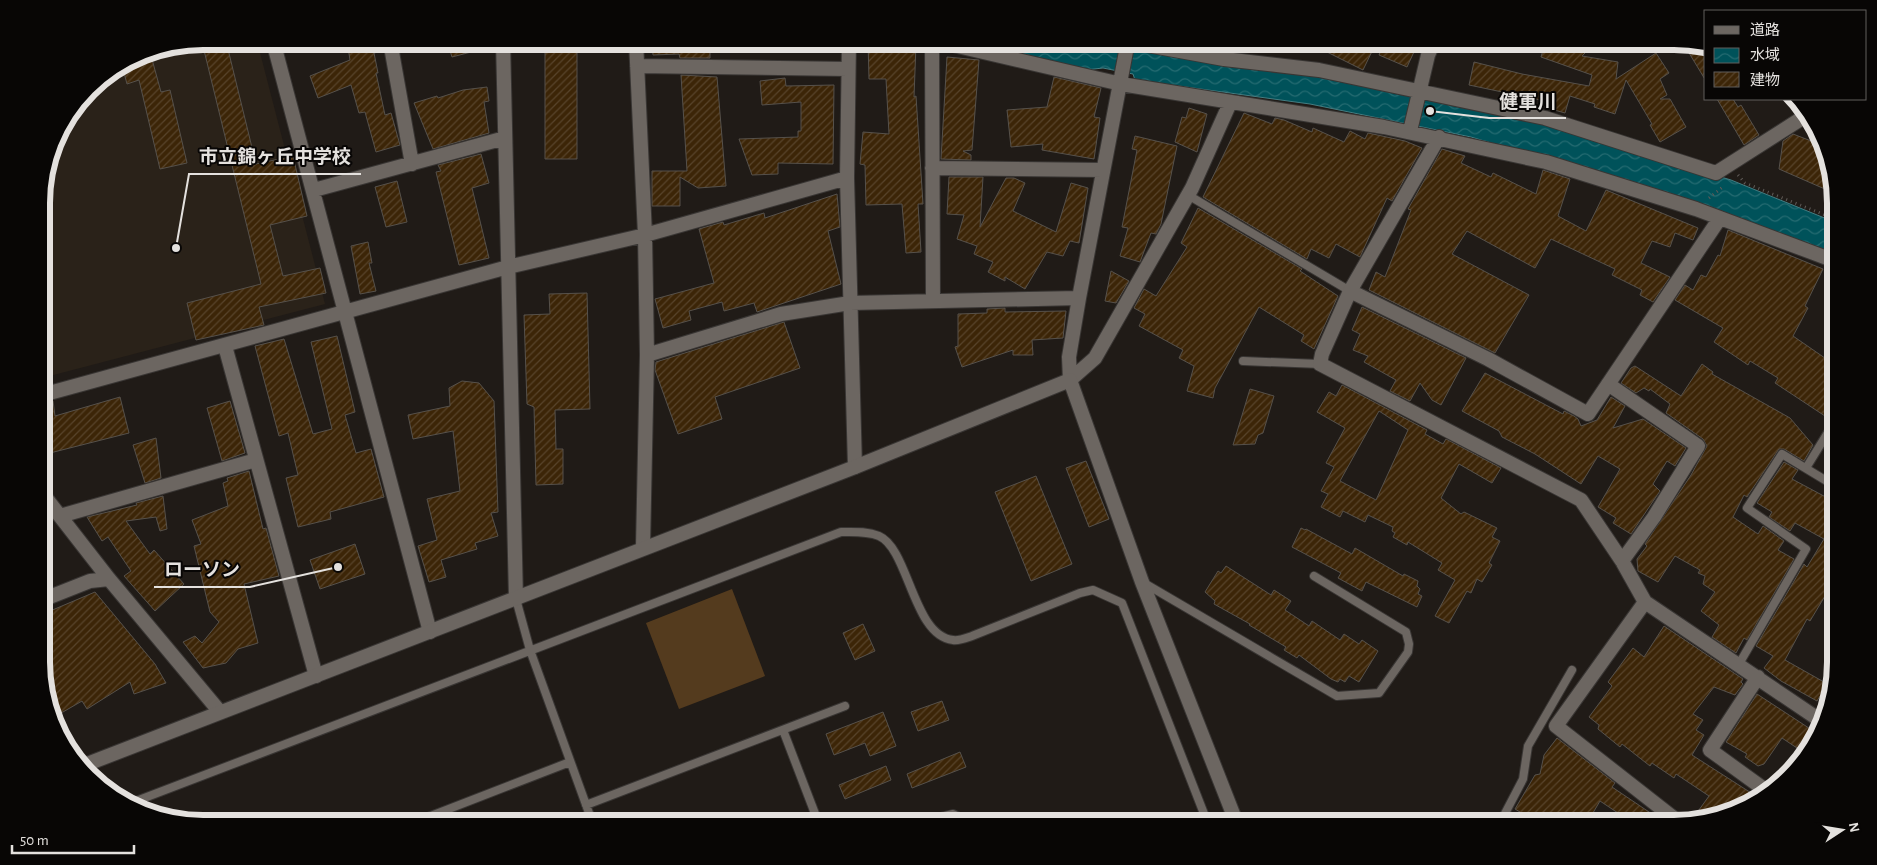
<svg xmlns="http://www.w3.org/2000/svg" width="1877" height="865" font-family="'Alegreya Sans','Noto Sans JP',sans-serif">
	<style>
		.built { fill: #2a2219 }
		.pitch { fill: #543b1e }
		.water { fill: url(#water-waves); stroke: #447d82 }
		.building { fill: url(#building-hatch); stroke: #56514b; fill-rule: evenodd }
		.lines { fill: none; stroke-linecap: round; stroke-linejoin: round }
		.service-casing { stroke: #393634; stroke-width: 10 }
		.minor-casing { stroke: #393634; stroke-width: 16 }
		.tertiary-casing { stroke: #393634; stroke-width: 16 }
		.path { stroke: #605b58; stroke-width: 3; stroke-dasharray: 1 4; stroke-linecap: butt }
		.service { stroke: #6c6661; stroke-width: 8 }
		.minor { stroke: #6c6661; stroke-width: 14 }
		.tertiary { stroke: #6c6661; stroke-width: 14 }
		.rim { fill: none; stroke: #e4e1de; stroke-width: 6 }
		.leader { fill: none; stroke: #e4e1de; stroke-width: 2 }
		.callout-dot { fill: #e4e1de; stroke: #080605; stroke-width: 2 }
		.callout-label { font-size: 19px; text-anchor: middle; font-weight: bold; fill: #e4e1de; stroke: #080605; stroke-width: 4; stroke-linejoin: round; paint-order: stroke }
	</style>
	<defs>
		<pattern id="water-waves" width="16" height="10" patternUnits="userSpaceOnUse" patternTransform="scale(1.25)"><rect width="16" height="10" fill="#00525a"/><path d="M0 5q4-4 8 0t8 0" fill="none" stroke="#256b71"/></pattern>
		<pattern id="building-hatch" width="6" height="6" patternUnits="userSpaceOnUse" patternTransform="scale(1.25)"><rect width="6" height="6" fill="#3c2507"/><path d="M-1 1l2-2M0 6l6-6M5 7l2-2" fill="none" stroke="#58442b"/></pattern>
	</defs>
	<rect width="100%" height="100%" fill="#201b17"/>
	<path class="built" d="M203,41H257L325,304L42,378V192L58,132L96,82L141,53Z"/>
	<path class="pitch" d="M732,589L765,676L679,709L646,623Z"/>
	<path class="water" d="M961,41H1092L1308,73L1541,123L1731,180L1827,219L1835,223V257L1728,214L1471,137L1310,104L1135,80L1133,74L1103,68L1085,70Z"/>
	<path class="building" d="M226,41L256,164L293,156L307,216L270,225L283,276L320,268L326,293L259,307L264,325L196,340L187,303L261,284L202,42Z
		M347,41H381L383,51L374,53L378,73H376L385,115L391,113L400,145L376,152L365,112L359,113L351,85L318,98L310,76L350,60Z
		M447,41H494V46L452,57Z
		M545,41H577V159H545Z
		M652,41H710V58H680L679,54L653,55Z
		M868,41L916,44L914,97L916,96L923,204H918L921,252L906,253L902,204L866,205L865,165L860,164L863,132L889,134L886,79H869Z
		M1305,41H1377L1363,70Z
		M1385,41H1419L1407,67L1379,55Z
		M1522,41H1597L1582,56L1618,62L1616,79L1656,53L1669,73L1660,79L1667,95L1660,99H1670L1686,127L1660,142L1650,125L1652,124L1626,80L1615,114L1594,107L1595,104L1570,96L1565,113L1544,107L1545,101L1469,85L1474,62L1522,74L1589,86L1592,75L1541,57L1543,50Z
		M1683,43L1706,48V81Z
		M150,52L161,92L170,90L187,163L160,169L139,80L127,84L122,65L141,53Z
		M947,57L979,60L972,150L963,151L971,155V160L941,159Z
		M681,75L717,77L726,186L698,188L680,177V206H652V171H687Z
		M1054,77L1101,88L1094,117L1100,118L1094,159L1042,150L1043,144L1011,147L1007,110L1047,107Z
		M785,78L786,86L834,85L833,164L778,163V174L752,175L739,139L798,137V131H801V102L762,105L760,81Z
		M487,87L489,101L484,102L489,133L433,149L414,103L437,96L438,98L463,90Z
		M1717,99H1733L1738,107L1741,105L1759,135L1744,145Z
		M1189,108L1207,114L1197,152L1175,142L1182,117L1186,118Z
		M1244,113L1272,124L1275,118L1284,120L1312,132L1313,128L1344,142L1350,131L1365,139L1368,133L1382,136L1405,141L1422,148L1392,201L1387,198L1360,257L1336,244L1329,258L1311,249L1307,259L1203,197Z
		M1793,134L1819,144L1834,182V193L1779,169L1783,141Z
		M1135,136L1177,146L1161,224L1156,234L1151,233L1140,262L1120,256L1128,228L1122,227L1137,150L1132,149Z
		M1442,149L1465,156L1461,163L1491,177L1493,173L1536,194L1543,170L1570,179L1558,216L1586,231L1606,190L1698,228L1693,240L1675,233L1670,247L1652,241L1641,263L1670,277L1653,302L1640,295L1642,290L1612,275L1615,269L1551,239L1535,268L1467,231L1452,254L1529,295L1495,353L1369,290L1376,272L1385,277L1411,210L1408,209Z
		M481,154L489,183L472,188L489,258L459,265L436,172L441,171L438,165Z
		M949,177H983L980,227L1006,178H1014L1025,183L1013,211L1056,232L1071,183L1088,188L1079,243L1070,241L1063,256L1047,252L1025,289L1005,277V281L988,272L993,262L974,254L977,246L957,239L964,215L947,214Z
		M397,181L407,222L386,227L375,187Z
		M837,194L840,227L828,231L841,284L757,312L754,303L724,311L722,302L689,311L691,320L663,328L655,299L714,283L699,229L723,222L724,225L764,213L765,218Z
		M1198,208L1302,269L1300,271L1338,296L1314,349L1301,341L1304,335L1259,307L1215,388L1213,398L1187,391L1194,366L1179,358L1183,350L1139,326L1145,314L1134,308L1144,289L1156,296L1187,247L1181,243Z
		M1728,230L1823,269L1805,306L1808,308L1793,336L1835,365V407L1828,418L1775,383L1778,378L1750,361L1748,365L1714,342L1723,328L1675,300L1685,285L1693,290L1701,275L1706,277L1718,255L1720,256Z
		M368,242L372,263H369L376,291L360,294L351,246Z
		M1111,271L1129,281L1116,303L1105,301Z
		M587,293L590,409L555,410L556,449H563V484L536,485L534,407L527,404L524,315L550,314L549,294Z
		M1362,307L1466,358L1441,405L1432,400L1420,383L1410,401L1390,391L1396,380L1364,362L1368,356L1353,350L1360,334L1352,330Z
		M1005,308V312L1066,311L1063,338L1032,340L1033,355H1013V350L962,367L955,347L958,346V314L987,313V309Z
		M784,322L800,368L715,397L722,419L678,434L655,370L656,362Z
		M337,336L355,412L345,415L356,453L371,449L384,497L330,512L331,519L298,527L286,478L298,475L288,433L279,436L255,346L284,339L313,434L332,429L311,342Z
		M1702,364L1713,372L1712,374L1790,418L1813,445L1804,461L1784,449H1779L1747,497L1744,495L1733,517L1758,534L1763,526L1784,541L1778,550L1794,559L1747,640L1744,638L1736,653L1712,637L1719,625L1701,611L1715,592L1703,584L1705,576L1698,573L1700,570L1675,556L1658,582L1638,571L1637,559L1647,546L1645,544L1691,475L1707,446L1703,439L1666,413L1670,404L1650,389L1649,391L1644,388L1636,393L1621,383L1631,368L1635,366L1681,396Z
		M1485,373L1563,414L1564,411L1574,416L1578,419L1581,426L1597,420L1611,397L1625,406L1613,428L1643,419L1686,448L1675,466L1667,461L1653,484L1660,491L1631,534L1613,523L1616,518L1598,507L1620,469L1598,456L1581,484L1535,454L1502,437L1499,431L1462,411Z
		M462,381L479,383L494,401L498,512L491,513L498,536L475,543L477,549L441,560L446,577L429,582L418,546L437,540L427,499L460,491L453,431L413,439L408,415L450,406L449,388Z
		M1342,385L1427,430L1425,434L1443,444L1446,439L1501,468L1492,483L1459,464L1441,498L1461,514L1464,512L1497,528L1492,537L1500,541L1489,563L1492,565L1482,582L1477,579L1471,593L1467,591L1449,623L1435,616L1455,580L1438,570L1442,563L1408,542L1407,545L1393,537L1395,533L1392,531L1393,527L1368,515L1365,522L1343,511L1340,517L1321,507L1328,494L1321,491L1334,467L1326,463L1345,428L1317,412L1329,392L1336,396ZM1379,411L1408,430L1376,500L1340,481Z
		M1250,389L1274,396L1263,433L1258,435L1255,444L1233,445Z
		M120,397L129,433L42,455V404L53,401L55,416Z
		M230,401L245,453L222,461L207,408Z
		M156,438L161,478L145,483L133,445Z
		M1086,461L1109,519L1089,527L1066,468Z
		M1784,462L1798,470L1792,479L1835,502V564L1825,582L1831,586L1810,621L1807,619L1785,660L1831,686L1825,698L1820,696L1817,701L1781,681L1764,668L1773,656L1756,646L1804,564L1807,567L1824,539L1795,523L1790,531L1769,517L1772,512L1757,503Z
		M249,471L263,529L266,528L279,576L244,584L258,643L238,649L226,663L203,668L183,642L195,636L202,643L219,622L210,612L194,546L201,544L192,520L228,506L223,483L228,481L227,478Z
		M1036,476L1072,564L1031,581L995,492Z
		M163,496L167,529L160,531L156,517L126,521L150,554L154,550L184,584L155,611L124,576L131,571L108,537L102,541L87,517L137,505L136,503Z
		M1301,528L1305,530L1306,529L1352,554L1355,548L1403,576L1404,574L1418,581L1417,586L1420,589L1418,594L1422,596L1417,607L1366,582L1362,591L1338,578L1341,573L1292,547Z
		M355,544L365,574L320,589L310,560Z
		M1226,566L1271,595L1274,590L1291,601L1285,610L1309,626L1312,621L1340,640L1344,634L1359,644L1362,640L1378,651L1359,682L1349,676L1345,682L1340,679L1338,682L1331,679L1299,655L1297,658L1284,650L1286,647L1249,625L1250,624L1214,604L1215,601L1205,592L1218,571L1221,573Z
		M95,592L155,664L166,683L134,694L130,682L87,709L82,701L56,716L43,683V614Z
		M863,624L875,651L855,660L843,633Z
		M1664,626L1743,679L1741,682L1743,684L1735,695L1714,687L1693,714L1703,720L1696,730L1704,735L1692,755L1759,798L1691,821L1709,796L1676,774L1674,778L1652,763L1650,766L1622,744L1620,747L1598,729L1599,725L1589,717L1612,686L1608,682L1633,648L1644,657Z
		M1757,694L1818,734L1806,754L1782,738L1764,764L1758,766L1745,757L1747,754L1726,742Z
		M942,701L949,720L918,731L911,712Z
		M883,712L896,746L870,756L865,743L834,755L826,734Z
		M1557,738L1615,783L1612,787L1652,814L1646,823H1633L1600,801L1587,823H1513L1520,812L1515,809L1535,775L1540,774L1544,755Z
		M960,752L966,767L912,788L907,774Z
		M886,766L891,780L845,799L839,785Z"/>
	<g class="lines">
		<defs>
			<path id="service" d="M1188,195L1350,291
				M1243,361L1320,364
				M1806,468L1835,421
				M1144,583L1337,696L1379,693L1408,652L1409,644L1406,632L1314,576
				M516,599L530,650L593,824
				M1739,664L1806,549L1747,508L1782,454L1830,483
				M783,730L819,824
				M131,803L841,532C853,532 867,531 879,536C909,549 913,636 953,640C959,641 966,638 972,636L1080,593L1093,590L1122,603L1208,824
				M586,805L845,706
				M1500,823L1523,779L1528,746L1572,670
				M410,824L570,762
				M911,824L953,814L974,824"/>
			<path id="minor" d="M273,41L430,632
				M390,41L412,164
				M503,41L516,599
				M636,41L645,235L647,355L643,547
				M849,41L847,178L855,467
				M932,41L933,300
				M936,41L1121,84L1384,127L1546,162L1696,209L1835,261
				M1125,41L1224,59L1319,70L1545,118L1716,173L1807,115
				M637,66L848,69
				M1410,131L1428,55L1434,41
				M1439,137L1350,291L1322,354L1320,364L1581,500L1622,561L1645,602L1824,723
				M932,168L1103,170
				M314,190L505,138
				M1350,291L1488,359L1588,414L1720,218
				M225,346L316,676
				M647,355L781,314L850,303L1079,298
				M1070,380L1069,357L1079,298L1128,41
				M1070,380L1095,358L1192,188L1230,103
				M1608,384L1698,446L1654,517L1622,561
				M42,395L508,267L645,235L847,178
				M42,493L109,579L220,712
				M60,516L256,460
				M42,600L90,581L109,579
				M1645,602L1556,726L1680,823
				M1758,677L1710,750L1768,792"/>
			<path id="tertiary" d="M82,766L855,467L1070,380L1142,582L1237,824"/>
		</defs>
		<use href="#service" class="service-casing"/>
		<use href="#minor" class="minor-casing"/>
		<use href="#tertiary" class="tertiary-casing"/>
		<path class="path" d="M1738,175L1745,183L1835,219
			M1709,198L1724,186"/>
		<use href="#service" class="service"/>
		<use href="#minor" class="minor"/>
		<use href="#tertiary" class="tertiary"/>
	</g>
	<path d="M0 0H1877V865H0ZM203 50H1674A153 153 0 0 1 1827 203V662A153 153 0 0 1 1674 815H203A153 153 0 0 1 50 662V203A153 153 0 0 1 203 50Z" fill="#080605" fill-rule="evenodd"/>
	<path class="rim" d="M203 50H1674A153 153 0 0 1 1827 203V662A153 153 0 0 1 1674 815H203A153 153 0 0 1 50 662V203A153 153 0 0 1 203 50Z"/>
	<path class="leader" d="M1430 111L1489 118H1566M176 248L189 174H361M338 567L250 587H154"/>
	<g class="callout-dot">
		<circle cx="1430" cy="111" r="5"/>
		<circle cx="176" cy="248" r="5"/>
		<circle cx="338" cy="567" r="5"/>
	</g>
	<g class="callout-label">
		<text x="1528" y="108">健軍川</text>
		<text x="275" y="163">市立錦ヶ丘中学校</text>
		<text x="202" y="576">ローソン</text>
	</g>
	<rect x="1704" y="10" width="162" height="90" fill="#080605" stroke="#605e5c"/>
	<rect x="1714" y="26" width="25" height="8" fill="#6c6661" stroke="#605e5c"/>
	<text x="1750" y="35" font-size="15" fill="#e4e1de">道路</text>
	<rect x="1714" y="48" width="25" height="15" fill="url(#water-waves)" stroke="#605e5c"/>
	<text x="1750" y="60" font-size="15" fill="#e4e1de">水域</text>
	<rect x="1714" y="72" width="25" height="15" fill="url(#building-hatch)" stroke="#605e5c"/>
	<text x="1750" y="85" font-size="15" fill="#e4e1de">建物</text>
	<g transform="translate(1842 830) rotate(78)" stroke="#080605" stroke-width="4" paint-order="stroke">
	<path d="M0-4L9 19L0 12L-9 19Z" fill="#e4e1de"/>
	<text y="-8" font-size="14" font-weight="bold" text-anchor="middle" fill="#e4e1de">N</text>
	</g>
	<path d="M12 845v8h122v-8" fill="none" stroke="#e4e1de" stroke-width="2.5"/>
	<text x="20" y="845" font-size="15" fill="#e4e1de" stroke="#080605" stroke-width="4" paint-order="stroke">50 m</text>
</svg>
